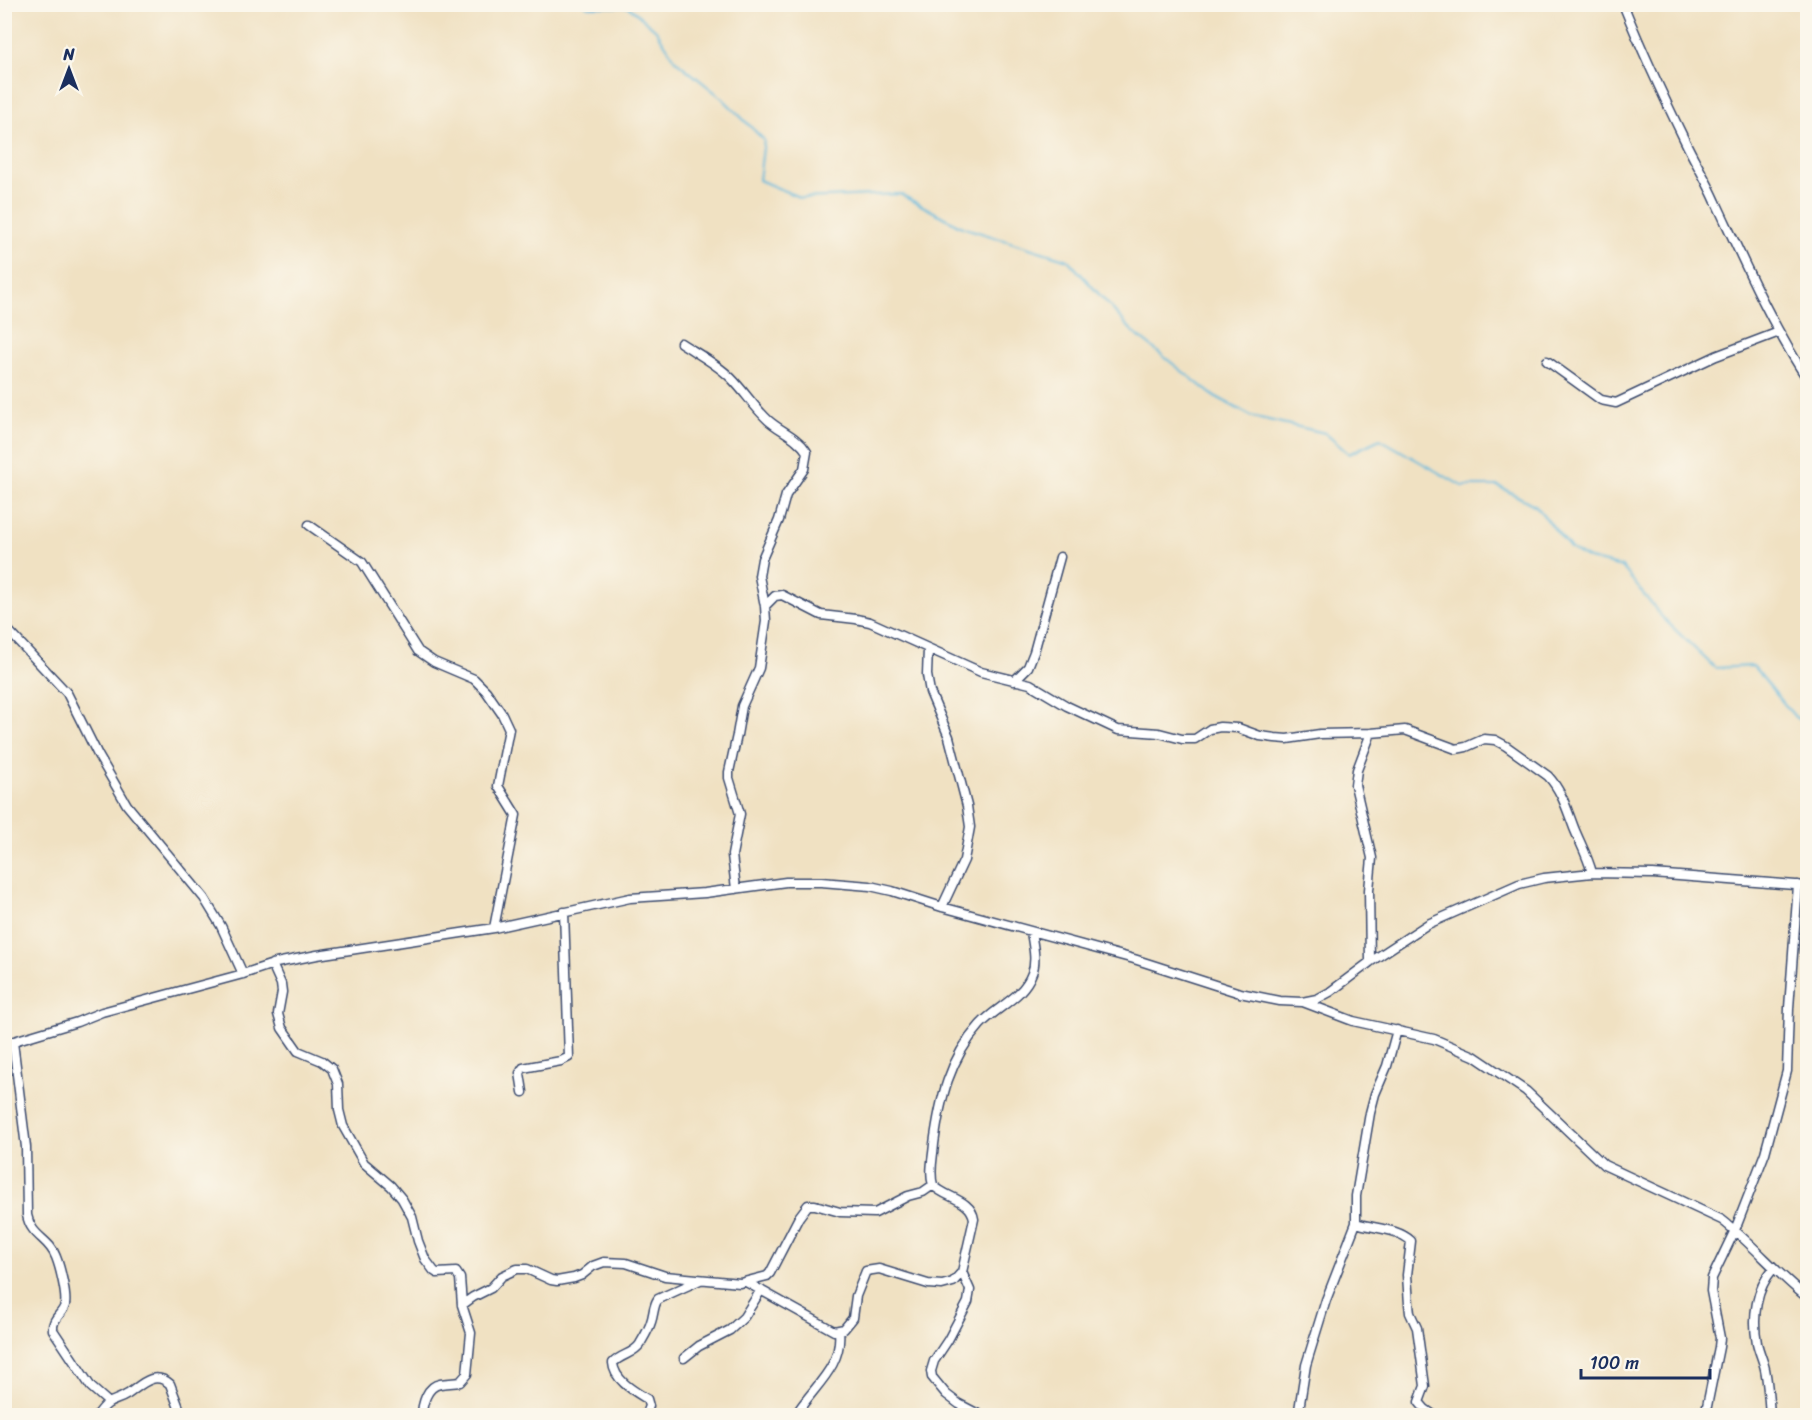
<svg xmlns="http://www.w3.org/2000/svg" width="1812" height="1420" font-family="Sriracha,sans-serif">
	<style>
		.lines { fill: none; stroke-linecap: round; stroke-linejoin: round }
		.stream { stroke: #60b8dd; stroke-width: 2 }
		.minor-casing { stroke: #3b4a6d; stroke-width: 11 }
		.minor { stroke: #fff; stroke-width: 8 }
	</style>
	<rect width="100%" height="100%" fill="#fbf7ec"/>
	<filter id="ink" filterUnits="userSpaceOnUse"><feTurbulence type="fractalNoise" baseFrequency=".0167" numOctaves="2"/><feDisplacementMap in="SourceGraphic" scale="12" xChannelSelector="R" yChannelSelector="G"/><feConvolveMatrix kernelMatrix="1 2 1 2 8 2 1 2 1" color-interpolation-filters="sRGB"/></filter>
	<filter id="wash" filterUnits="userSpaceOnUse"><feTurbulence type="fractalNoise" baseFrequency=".008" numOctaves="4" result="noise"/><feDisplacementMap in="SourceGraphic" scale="24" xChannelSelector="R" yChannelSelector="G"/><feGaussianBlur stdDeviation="1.35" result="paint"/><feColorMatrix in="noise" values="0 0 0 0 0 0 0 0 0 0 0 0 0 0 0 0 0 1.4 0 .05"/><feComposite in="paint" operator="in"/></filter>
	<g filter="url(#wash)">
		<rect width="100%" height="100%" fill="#f0e1c2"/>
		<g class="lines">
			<path class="stream" d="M584,4L588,7H629L656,30L676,61L722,98L764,140L759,180L801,198L900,194L962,227L1068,260L1134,333L1211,394L1251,416L1325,433L1349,454L1380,439L1462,486H1498L1536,506L1571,549L1589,559L1622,567L1662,617L1715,668L1753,666L1795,717L1808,724"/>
		</g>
	</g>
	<g filter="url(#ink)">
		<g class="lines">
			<defs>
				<path id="minor" d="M1623,4C1642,51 1663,96 1685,141C1695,162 1707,181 1716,202C1744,262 1771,324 1808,380
					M681,343C698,354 717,364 731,378C744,391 754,407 768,420C780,431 798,437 807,452L804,469L786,495L779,520L762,559L759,576L765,606L766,621L759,668L742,706L737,735L729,772V778L740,814L732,855L736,889
					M1547,361L1601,400L1616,403L1716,356L1779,332
					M309,525L362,562L418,651L434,662L474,679L486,691L502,714L509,729L498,786L516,815L494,928
					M765,606L775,596L782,595L821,615L856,619L870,622L981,672L1030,684L1067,706L1118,730L1159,733L1182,739H1195L1210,729L1220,727L1238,728L1260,736L1275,738L1287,739L1320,734L1371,733L1405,730L1456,749L1466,747L1484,739L1495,740L1506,746L1548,776C1562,791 1567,810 1574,828C1580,843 1588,857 1592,873
					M7,629L67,693L98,755L127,805L204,898L221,926L243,974
					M928,649L927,675L930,692L949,737L967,806L970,827L964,860L942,907
					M1014,681L1028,667L1034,652L1060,557
					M1370,962L1369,890L1372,858L1355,785L1357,770L1371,733
					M272,964L281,984L282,992L278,1014L282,1028L298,1051L322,1061L332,1069L338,1084L339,1110L343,1126L364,1163L391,1186L402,1199L412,1217L418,1241L425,1259L434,1271L437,1273L456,1272L460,1278L462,1305L471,1333L467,1374L460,1382C453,1383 447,1383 440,1384C427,1386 422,1404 422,1416
					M1303,1002L1353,1021L1434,1039L1474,1056L1526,1091L1604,1165L1722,1220C1753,1244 1777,1274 1808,1298
					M13,1042L26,1147L27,1215C31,1237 49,1238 56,1257C60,1267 67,1295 65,1305C62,1315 52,1318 53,1330L91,1387L108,1402
					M4,1044L77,1022L102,1012L243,974L276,963L317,955L494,928L630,898L705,893L786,882H821L870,886L892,891L942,907L1134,959L1240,993L1280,1001L1302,1002L1317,999L1330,992L1370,962L1428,924L1519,884L1544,878L1592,873L1653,874L1808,886
					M523,1092L520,1073L523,1068L561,1061L569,1057L564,912
					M1356,1223C1375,1229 1397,1228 1411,1241L1407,1275L1409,1304L1410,1313L1417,1328L1425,1386L1419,1402L1425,1409L1435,1416
					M962,1272L970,1290L968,1302L948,1340L934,1361L931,1371L932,1377L946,1394L959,1404L982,1416
					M746,1282L834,1331L844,1329L853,1318L856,1296L866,1271L879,1269L928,1284L942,1285L953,1282L962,1272L974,1219C971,1199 945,1198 933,1185C929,1172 933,1158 934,1144C940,1100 949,1059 980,1025C996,1007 1023,998 1032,973C1037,961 1033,945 1031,932
					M462,1305L473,1297L491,1288L502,1276L517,1269H527L551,1280L557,1281L574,1278L582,1275L593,1266L604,1262L626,1263L665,1276L740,1283L767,1276L770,1273L799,1217L808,1205H815L840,1212L875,1213L908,1196L923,1192L933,1185
					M684,1358L699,1346L730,1330L744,1317L761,1290
					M97,1416C110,1397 112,1404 128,1394C141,1385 154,1370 170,1384L182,1416
					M645,1416L649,1406L647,1399C634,1391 614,1380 613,1363C621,1354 634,1354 640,1344C644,1337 649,1329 651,1322C654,1314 653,1306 658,1299L700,1280
					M795,1416C812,1387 843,1368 839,1331
					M1298,1416L1306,1365L1326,1300L1356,1223V1196L1370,1113L1375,1094L1387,1066L1397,1030
					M1705,1416L1719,1347L1720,1338L1711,1291L1712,1278L1735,1230L1765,1153L1787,1071L1789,1008L1798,885
					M1770,1416C1769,1400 1768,1384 1765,1369C1763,1360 1759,1352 1757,1343C1752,1317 1756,1289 1773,1269"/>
			</defs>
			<use href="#minor" class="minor-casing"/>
			<use href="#minor" class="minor"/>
		</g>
	</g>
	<rect width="1812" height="1420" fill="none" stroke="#fbf7ec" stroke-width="24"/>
	<g transform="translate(69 69)" stroke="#fbf7ec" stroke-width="4.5" paint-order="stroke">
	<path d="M0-4.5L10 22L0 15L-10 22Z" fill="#1b2f5e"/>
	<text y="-9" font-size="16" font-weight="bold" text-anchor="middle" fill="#1b2f5e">N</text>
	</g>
	<path d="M1581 1369v9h129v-9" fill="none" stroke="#1b2f5e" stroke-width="3"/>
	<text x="1590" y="1369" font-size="18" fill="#1b2f5e" stroke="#fbf7ec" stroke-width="4.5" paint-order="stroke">100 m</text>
</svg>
